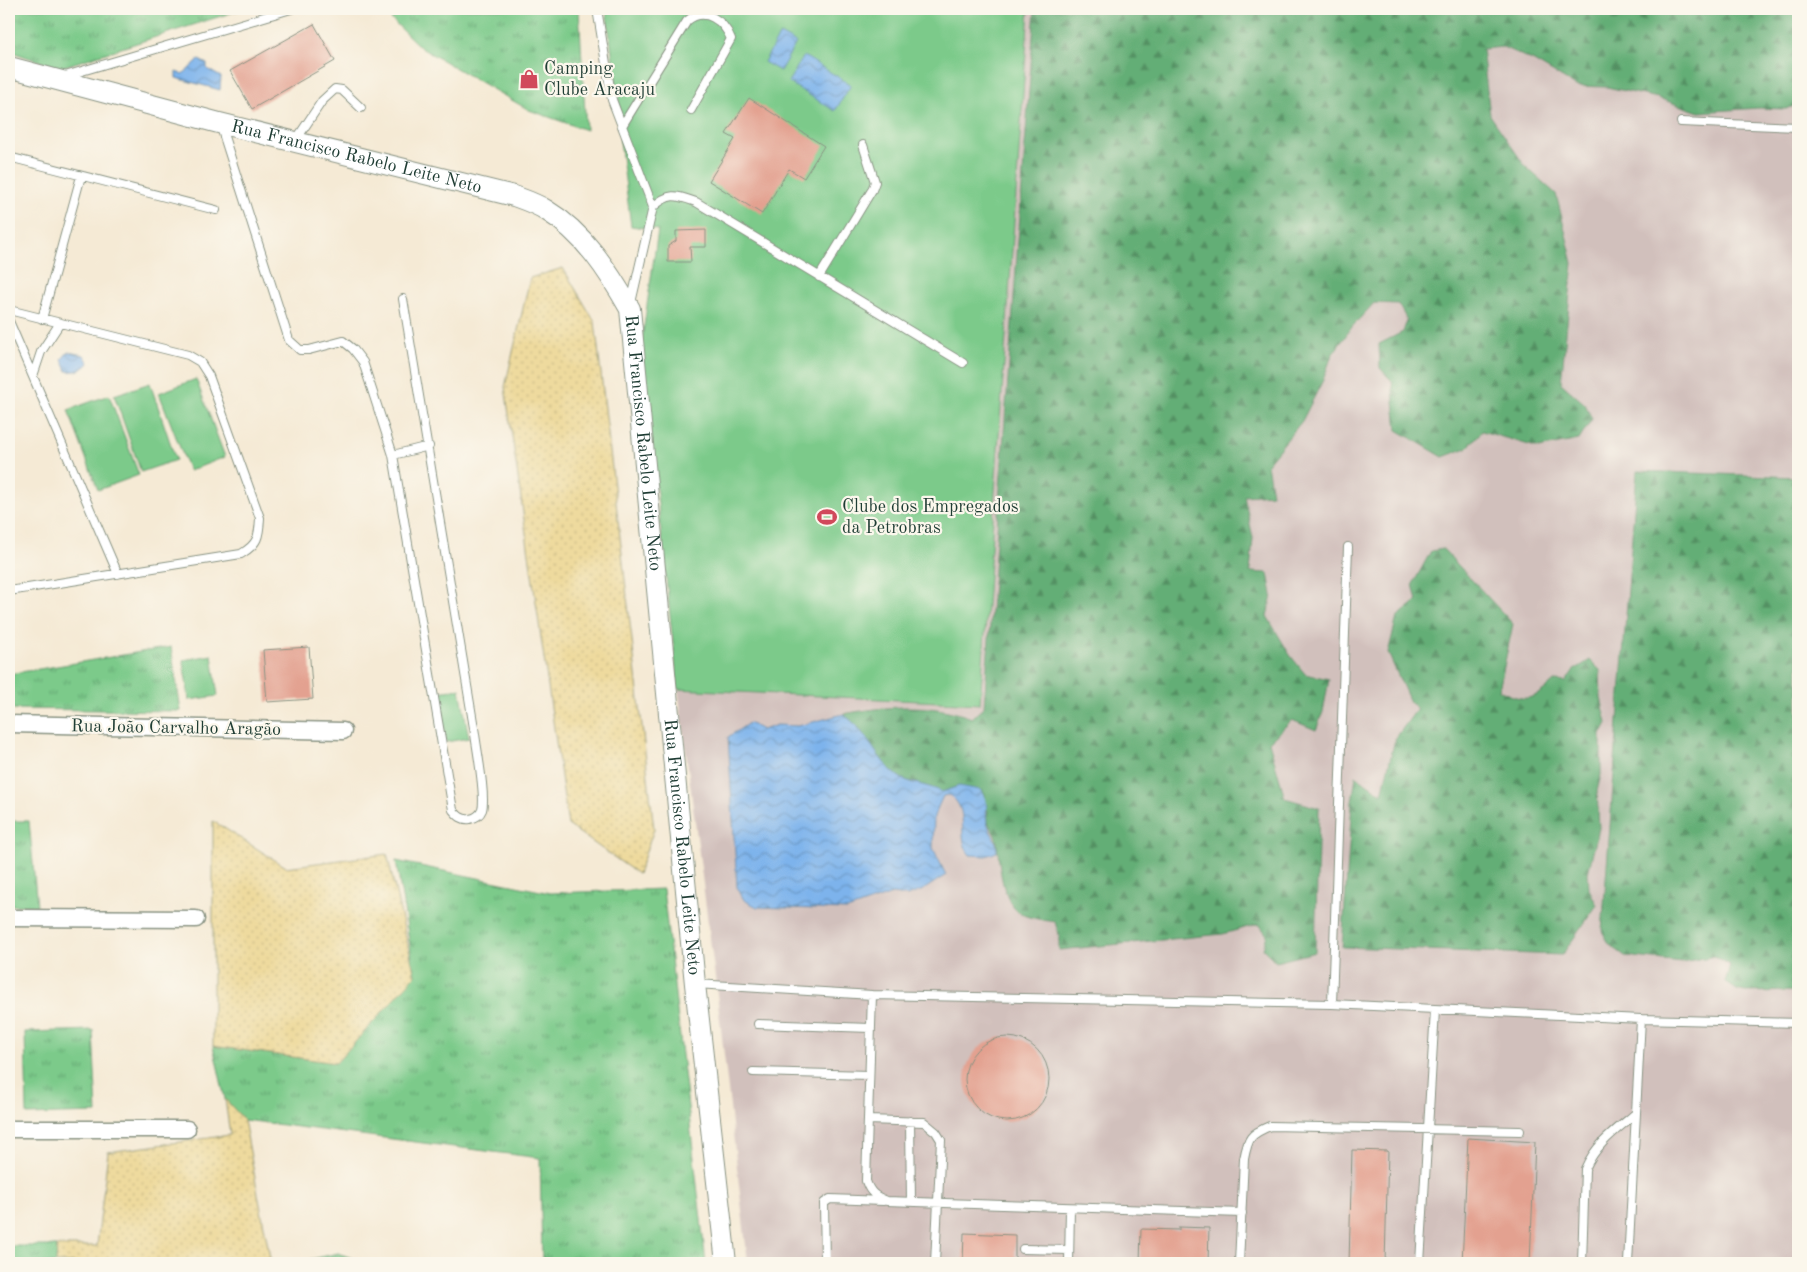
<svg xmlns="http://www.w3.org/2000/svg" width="1807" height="1272" font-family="'Old Standard TT',serif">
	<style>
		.industrial { fill: #d1c0bc }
		.grass { fill: url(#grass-tufts); stroke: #4d845f }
		.forest { fill: url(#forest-firs); stroke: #427655 }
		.sand { fill: url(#sand-dots); stroke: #868c69 }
		.pitch { fill: #7bca8a; stroke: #4d845f }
		.water { fill: url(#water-waves); stroke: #4e7890 }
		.building { fill: #e3a190 }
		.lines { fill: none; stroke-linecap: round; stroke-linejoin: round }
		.service-casing { stroke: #8a9484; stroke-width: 10 }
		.minor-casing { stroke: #8a9484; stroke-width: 19 }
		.tertiary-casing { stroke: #8a9484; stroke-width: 22 }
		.service { stroke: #fff; stroke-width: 8 }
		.minor { stroke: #fff; stroke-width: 16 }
		.tertiary { stroke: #fff; stroke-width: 20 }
		.labels { text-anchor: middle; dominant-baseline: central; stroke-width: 4.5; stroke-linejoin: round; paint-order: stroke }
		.poi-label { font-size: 18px; fill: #1f3d34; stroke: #fbf7ec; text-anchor: start }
		.street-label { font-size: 18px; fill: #1f3d34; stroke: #fbf7ec }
	</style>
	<defs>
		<pattern id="grass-tufts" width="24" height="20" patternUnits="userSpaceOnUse" patternTransform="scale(1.25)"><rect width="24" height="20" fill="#7bca8a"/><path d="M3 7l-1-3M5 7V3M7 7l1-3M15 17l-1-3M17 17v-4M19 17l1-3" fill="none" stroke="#64a572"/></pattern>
		<pattern id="forest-firs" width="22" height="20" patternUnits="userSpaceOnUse" patternTransform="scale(1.25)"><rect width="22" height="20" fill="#64ae76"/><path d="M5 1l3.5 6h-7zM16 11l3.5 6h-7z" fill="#528f62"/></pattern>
		<pattern id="sand-dots" width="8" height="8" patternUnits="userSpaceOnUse" patternTransform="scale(1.25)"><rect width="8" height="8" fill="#eeda9e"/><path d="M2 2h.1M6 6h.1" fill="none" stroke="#ccbc89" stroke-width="1.8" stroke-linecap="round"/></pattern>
		<pattern id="water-waves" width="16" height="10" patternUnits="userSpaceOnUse" patternTransform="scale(1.25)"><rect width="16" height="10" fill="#7db3ec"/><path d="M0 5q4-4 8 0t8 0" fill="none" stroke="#6693c0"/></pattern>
	</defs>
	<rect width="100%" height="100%" fill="#fbf7ec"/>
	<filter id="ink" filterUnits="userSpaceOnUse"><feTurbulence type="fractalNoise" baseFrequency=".02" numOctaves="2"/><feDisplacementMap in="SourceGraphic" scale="10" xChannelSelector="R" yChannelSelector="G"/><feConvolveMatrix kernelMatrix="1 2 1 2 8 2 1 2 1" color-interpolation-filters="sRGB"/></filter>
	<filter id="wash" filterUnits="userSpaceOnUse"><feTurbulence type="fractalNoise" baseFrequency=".0096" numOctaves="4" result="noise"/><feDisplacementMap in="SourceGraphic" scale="20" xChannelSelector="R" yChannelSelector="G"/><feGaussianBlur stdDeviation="1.12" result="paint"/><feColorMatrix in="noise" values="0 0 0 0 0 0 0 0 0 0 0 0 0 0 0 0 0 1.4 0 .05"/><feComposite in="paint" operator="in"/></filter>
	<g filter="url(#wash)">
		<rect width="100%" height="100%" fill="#f5ead5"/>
		<path class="industrial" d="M1029,9H1798V1263H748L716,985L678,689L980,703Z"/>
		<path class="grass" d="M9,9H243L59,68L9,51Z
			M381,9H579L586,130L529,110L421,48Z
			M171,647L181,711L9,709V674Z
			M9,821H29L37,906L9,905Z
			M396,861L550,893L663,889L706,1263H542L540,1158L244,1120L225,1099L213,1046L336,1063L415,976Z
			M93,1030L97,1113L27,1115L25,1032Z
			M9,1246H57L56,1263H9Z
			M338,1253L366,1263H295Z"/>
		<path class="forest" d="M1035,9H1798V105L1786,109L1759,108L1699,112L1658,98L1607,87L1576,86L1534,61L1503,47L1482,49L1490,115L1525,166L1556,194L1573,263L1561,383L1585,404L1592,419L1579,440L1539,448L1482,431L1467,448L1443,457L1397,430L1392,381L1380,368L1379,344L1403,332L1407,320L1398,304L1374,303L1352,327L1332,355L1323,380L1302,421L1267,464L1272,494L1244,496L1253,538L1250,572L1268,573L1272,595L1267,616L1290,655L1305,674L1329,679L1323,712L1316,730L1292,720L1269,742L1285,798L1319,808L1315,952L1276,962L1263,949L1267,935L1259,924L1223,934L1059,950V935L1055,922C1043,920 1024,918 1015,909C1001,895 999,860 997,842C995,829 985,827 988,810L959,786L942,792C931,786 905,782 898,776C875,759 867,730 843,714C887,706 929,702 972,718L984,707Z
			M1637,471L1798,477V991L1745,992L1737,990L1725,982L1730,965L1715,956L1682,962L1625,956L1610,945L1602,931Z
			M1443,549L1513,624L1499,690C1525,703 1533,701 1554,681L1566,682L1573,671L1590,660L1600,670L1601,698L1607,723L1601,735V775L1597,791L1599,828L1588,873L1589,889L1597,905L1562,955L1342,947L1352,802L1356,776L1382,794L1395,739L1417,709L1410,702L1388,653L1397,617L1417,601L1413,584L1431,551Z"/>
		<path class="sand" d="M563,268L595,322L654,829L638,874L568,825L505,387L530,278Z
			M213,821L286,867L387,854L415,976L336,1063L213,1046Z
			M225,1099L244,1120L271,1263H56L57,1246H97L108,1152L230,1135Z"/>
		<path class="pitch" d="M606,9H1029L980,704L678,689L641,346L658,230L631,226L620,141L622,126Z
			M196,379L225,457L189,471L159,393Z
			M150,383L176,460L141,472L114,395Z
			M109,395L139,475L98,490L68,410Z
			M212,655L218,696L189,700L183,660Z
			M460,689L469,738L446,742L437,692Z"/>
		<path class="water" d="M780,34L796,43L780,71L764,62Z
			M804,56L851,85L835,111L788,82Z
			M199,60L207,64V69L221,77L220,90L176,78V72L182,74C189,71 192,64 199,60Z
			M68,352L84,355L89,363C85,369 74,373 67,371L62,359Z
			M843,714C867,730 875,759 898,776C906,783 930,785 942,792L959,786L981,790C991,806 984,807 987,821C990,835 997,837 997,852L986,856L970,855C955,837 972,809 949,795L943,796L934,816L933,848L946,875L923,890L907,896L892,894L847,910L757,907L744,900L737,887L728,737L749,723L762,730L777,725L798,726Z"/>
		<g id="blocks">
			<path class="building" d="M314,24L335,61L252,109L230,71Z
				M749,98L824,146L804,178L789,169L762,214L709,181L735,139L726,134Z
				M706,230V247H690L691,262H668V246L676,241V231Z
				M309,647L313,699L267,702L263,650Z
				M965 1079a42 42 0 1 1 84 0a42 42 0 1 1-84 0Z
				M1468,1138L1535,1142L1530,1263H1462Z
				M1352,1150L1388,1151L1385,1263H1349Z
				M1179,1227L1209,1228L1208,1263H1140L1141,1229L1179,1230Z
				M964,1233L1015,1235V1263H963Z"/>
		</g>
	</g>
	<g filter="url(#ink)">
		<use href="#blocks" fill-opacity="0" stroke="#8a9484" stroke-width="1"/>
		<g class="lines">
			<defs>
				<path id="service" d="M597,9L612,100L653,207
					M65,76L291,9
					M1681,122L1798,127
					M220,124L289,340L300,350H309L343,341L353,349L363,362L393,455L453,810C458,816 462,820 470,819C475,818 480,815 482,810C486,796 477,750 475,734L403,299
					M622,126L687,21C705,6 724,21 731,39L691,110
					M296,140L322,101L335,89L342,90L361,108
					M9,157L216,210
					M819,277L872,190L875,182L863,145
					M631,303L653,207C670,192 676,195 696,202L963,363
					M9,310L188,355L200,362L209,376L260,518C259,537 258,544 241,554L9,591
					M42,319L81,176
					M9,321L118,574
					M33,376L41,352L60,323
					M393,455L429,446
					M696,984L872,995L1332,1004L1641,1019L1798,1023
					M872,995L866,1181C870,1193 875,1196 887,1201L1242,1213
					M1332,1004L1348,547
					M758,1024L870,1028
					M753,1072L869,1075
					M868,1120L924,1122L936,1132L941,1140L935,1263
					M910,1121L911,1202
					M1023,1249L1069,1250
					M825,1263L824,1203L830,1199L883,1201
					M1069,1263L1070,1208
					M1239,1263L1244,1159C1248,1138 1250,1134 1270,1126L1520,1131
					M1420,1263L1435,1010
					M1582,1263L1585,1169C1596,1144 1615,1131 1635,1114
					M1628,1263L1641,1019"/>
				<path id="minor" d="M9,724L343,731
					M9,918L196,919
					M9,1129H187"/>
				<g id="tertiary">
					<path id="s1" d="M9,67L219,123L514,196C525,200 537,204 546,210C584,233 609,272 630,309L695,984L726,1263"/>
				</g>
			</defs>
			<use href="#service" class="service-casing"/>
			<use href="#minor" class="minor-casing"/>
			<use href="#tertiary" class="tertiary-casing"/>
			<use href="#service" class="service"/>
			<use href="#minor" class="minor"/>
			<use href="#tertiary" class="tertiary"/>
		</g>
	</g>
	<defs>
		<symbol id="shop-bare" viewBox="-9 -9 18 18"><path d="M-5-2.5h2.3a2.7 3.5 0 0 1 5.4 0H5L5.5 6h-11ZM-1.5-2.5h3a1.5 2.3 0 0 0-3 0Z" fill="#d1495b" stroke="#fbf7ec" stroke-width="2.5" paint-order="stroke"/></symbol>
		<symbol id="stadium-bare" viewBox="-9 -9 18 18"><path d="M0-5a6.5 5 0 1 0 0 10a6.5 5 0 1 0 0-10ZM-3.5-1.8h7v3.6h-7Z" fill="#d1495b" stroke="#fbf7ec" stroke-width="2.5" paint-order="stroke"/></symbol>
	</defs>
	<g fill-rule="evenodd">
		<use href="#shop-bare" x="515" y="65" width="28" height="28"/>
		<use href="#stadium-bare" x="813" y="503" width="28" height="28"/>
	</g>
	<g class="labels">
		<g class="poi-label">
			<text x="544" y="69">Camping<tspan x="544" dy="21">Clube Aracaju</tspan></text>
			<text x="842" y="507">Clube dos Empregados<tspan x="842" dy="21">da Petrobras</tspan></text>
		</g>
		<g class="street-label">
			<text stroke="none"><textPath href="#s1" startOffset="359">Rua Francisco Rabelo Leite Neto</textPath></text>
			<text stroke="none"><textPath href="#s1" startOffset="822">Rua Francisco Rabelo Leite Neto</textPath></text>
			<text transform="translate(176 728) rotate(1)">Rua João Carvalho Aragão</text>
			<text stroke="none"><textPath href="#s1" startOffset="1228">Rua Francisco Rabelo Leite Neto</textPath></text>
		</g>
	</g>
	<rect width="1807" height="1272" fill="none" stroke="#fbf7ec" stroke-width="30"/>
</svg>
